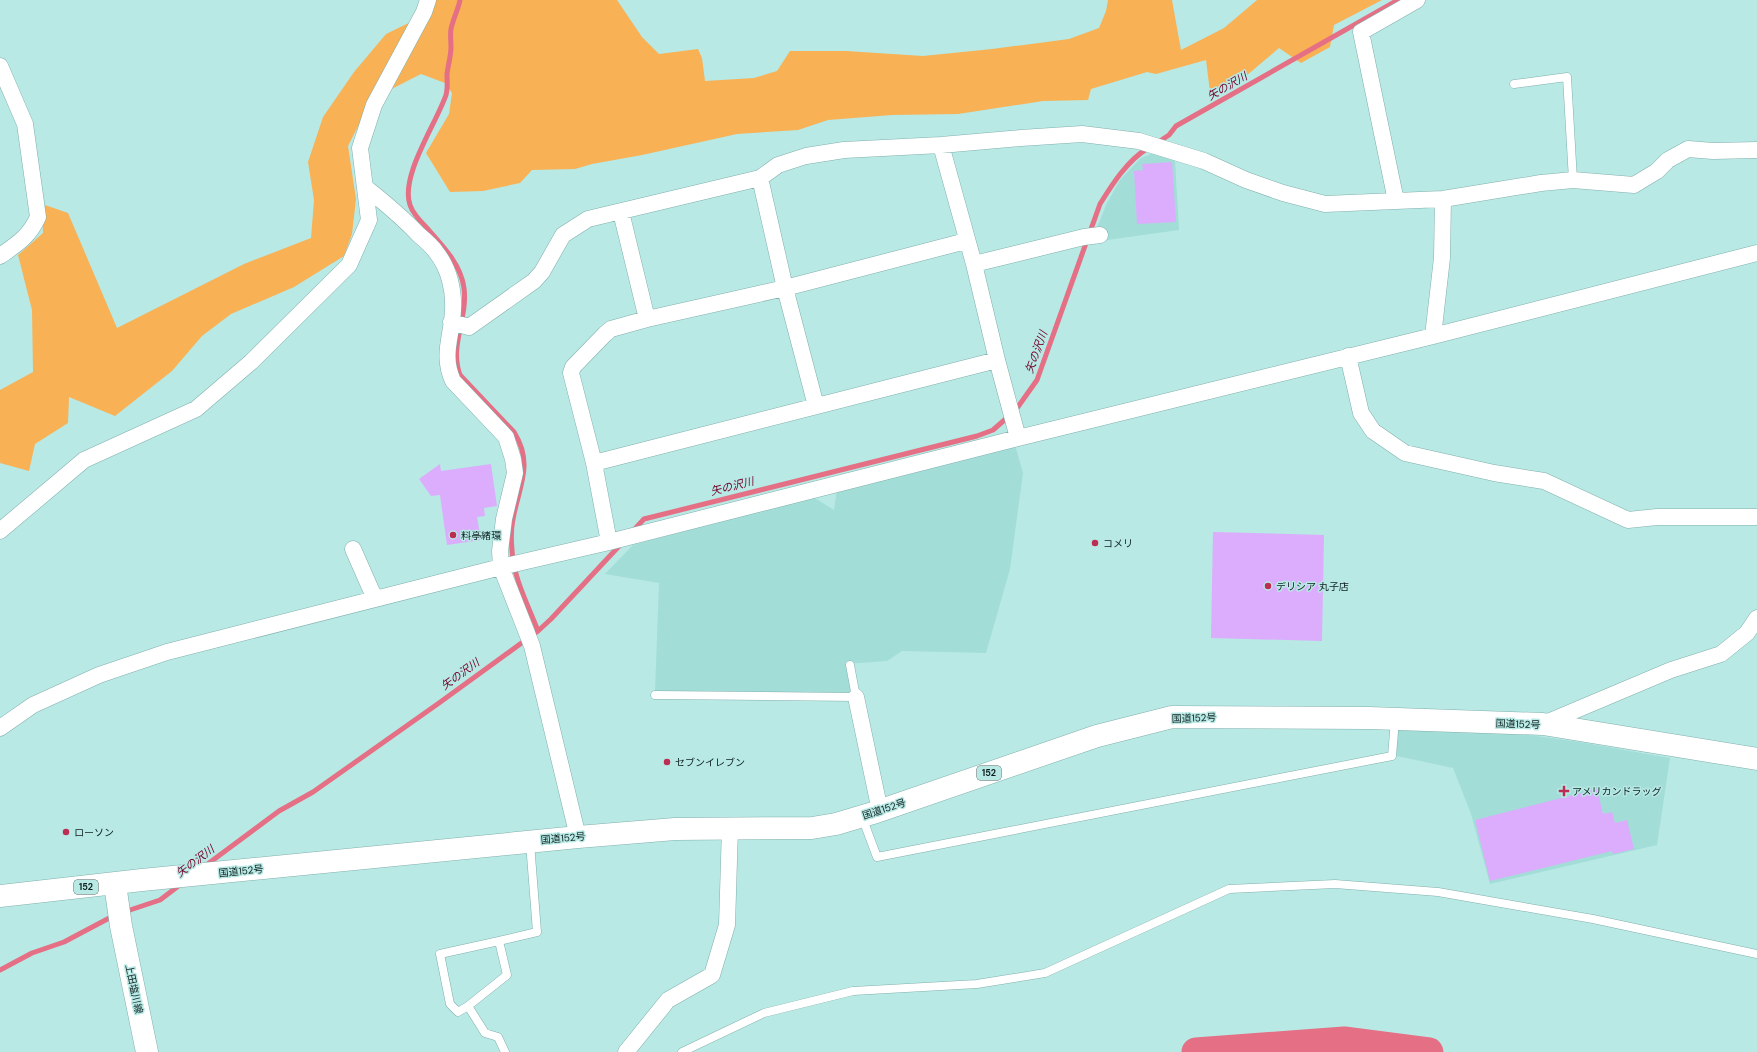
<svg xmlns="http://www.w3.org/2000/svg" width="1757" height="1052" font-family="'DM Sans','Noto Sans JP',sans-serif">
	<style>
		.built { fill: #a3ddd8 }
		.green { fill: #f8b155 }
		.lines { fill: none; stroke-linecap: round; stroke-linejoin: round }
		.stream { stroke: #e56f84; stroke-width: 5 }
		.river { stroke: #e56f84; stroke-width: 29 }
		.building { fill: #dbadfc }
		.lane-casing { stroke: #81b0ad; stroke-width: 9 }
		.street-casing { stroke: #81b0ad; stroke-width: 17 }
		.secondary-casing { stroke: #81b0ad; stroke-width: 23 }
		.highway-casing { stroke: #81b0ad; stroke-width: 23 }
		.lane { stroke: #fff; stroke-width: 8 }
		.street { stroke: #fff; stroke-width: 16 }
		.secondary { stroke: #fff; stroke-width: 22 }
		.highway { stroke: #fff; stroke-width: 22 }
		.poi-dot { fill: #bd2d53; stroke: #b8e9e5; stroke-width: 1.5 }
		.labels { text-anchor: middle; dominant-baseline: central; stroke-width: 3; stroke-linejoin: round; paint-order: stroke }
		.shield { fill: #b8e9e5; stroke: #405c5a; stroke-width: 1 }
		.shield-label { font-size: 9px; font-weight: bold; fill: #0d201f }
		.poi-label { font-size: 10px; fill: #0d201f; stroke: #b8e9e5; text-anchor: start }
		.street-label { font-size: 10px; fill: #0d201f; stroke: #b8e9e5 }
		.water-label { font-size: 11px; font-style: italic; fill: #74022a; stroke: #b8e9e5 }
	</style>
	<rect width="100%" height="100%" fill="#b8e9e5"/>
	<path class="built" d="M1154,153L1175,161L1179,230L1093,242L1097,228L1106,205L1120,180L1141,158Z
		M1015,445L1023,473L1010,569L986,653L902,651L887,661L846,664L851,694L655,691L659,583L605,574L633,545L813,497L834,510L837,489Z
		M1397,729L1522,734L1579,742L1670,758L1657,845L1490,884L1471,814L1453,768L1397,756Z"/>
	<path class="green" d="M430,0H617L642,37L659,54L698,49L702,58L705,81L754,78L777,71L790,51H846L923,56L992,49L1069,39L1099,28L1106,11L1108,0H1172L1181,50L1224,28L1257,0H1382L1334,25L1330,47L1301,63L1279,48L1246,76L1210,92L1206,60L1156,74L1147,72L1091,89L1088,100L1043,101L958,114L892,115L828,120L798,130L737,134L642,155L592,164L575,169L532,170L520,183L483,191L450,192L426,153L449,114L452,93L445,83L421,74L372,99L348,146L356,199L352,234L344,256L294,287L231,314L202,336L172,371L115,416L69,397L68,423L35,444L29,471L0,463V390L33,372L32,310L18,255L43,233L42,204L68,213L117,328L244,264L311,238L314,200L308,162L323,117L354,72L386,34L423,16Z"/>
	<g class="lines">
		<path class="stream" d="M460,0C458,10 453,19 451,29C450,34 451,41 451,47C451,56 448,65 447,74C447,81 448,88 446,95C436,124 400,176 410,205C413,214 420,221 426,227C442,245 461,264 464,288C468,318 449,346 460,375L514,432C534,464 519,486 513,519C511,529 511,540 512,550C513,577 528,605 538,631
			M1157,143L1169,135L1176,126L1398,0
			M1015,411L1037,380L1100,204C1113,183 1127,161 1148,148
			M633,531L644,519L977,436L993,430L1009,416
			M205,866L279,811L313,792L439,703L538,631L551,619L621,544
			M124,912L160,900L181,884
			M0,970L32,953L64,942L115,915"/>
		<path class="river" d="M1196,1052L1344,1041L1429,1052"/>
	</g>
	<path class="building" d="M1172,162L1176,222L1137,224L1134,171L1143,170L1142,164Z
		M440,464L441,471L491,464L497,506L484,508L485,516L477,517L481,540L447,545L440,495L431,496L419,479Z
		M1213,532L1324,535L1322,641L1211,638Z
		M1597,789L1603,814L1612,812L1615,823L1627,820L1634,849L1613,854L1612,851L1490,881L1475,820Z"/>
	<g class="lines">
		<defs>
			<path id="lane" d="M1514,84L1567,77L1573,180
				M655,695L856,697L850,665
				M862,817L877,857L1392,756L1395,720
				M468,1006L458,1012L450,1004L440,954L499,941
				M505,1052L498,1037L485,1033L468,1006L507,975L499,941L537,932L530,843
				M682,1052L764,1013L853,991L977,984L1045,973L1229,889L1335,884L1438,892L1593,919L1757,954"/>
			<path id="street" d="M0,66L25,124L38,217C29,237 17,244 0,256
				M941,145L974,264L997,360L1018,438
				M760,178L785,288L816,406
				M365,187C384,202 402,217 419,235C425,240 432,246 436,252C449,268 454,290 453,310C452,336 441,355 453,381L506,437L513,459L515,473L504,519L500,551L501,567L532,646L578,837
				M1396,201L1361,32L1417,0
				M621,212L647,319
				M974,264L1084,237L1100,235
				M451,322L469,327L534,281L542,272L563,235L588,219L760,178L778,165L806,156L844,150L941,145L1021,138L1082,134L1139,141L1204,161L1246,180L1283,193L1325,204L1443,199L1541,183L1573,180L1634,185L1657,171L1668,160L1688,149L1713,151L1757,150
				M1433,336L1442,258L1443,199
				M1348,356L1361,413L1373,431L1405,453L1494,473L1544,481L1628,520L1657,517H1757
				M594,463L997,360
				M0,531L84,460L196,409L251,362L349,265L369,220L360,148L374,105L424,12L428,0
				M609,542L594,463L571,373L573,367L605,334L611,329L647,319L785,288L966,241
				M353,549L375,599
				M856,697L880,811
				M1543,724L1671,670L1721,654L1747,633L1757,618
				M0,728L33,705L99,675L167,652L501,567L609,542L1018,438L1433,336L1757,253
				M626,1052L668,1000L712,975L727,925L730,828"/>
			<path id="secondary" d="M115,884L121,926L147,1052"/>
			<path id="highway" d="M0,896L142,880L578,837L675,829L812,828L836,824L873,813L1097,736L1172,717L1369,718L1543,724L1757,759"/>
		</defs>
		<use href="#lane" class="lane-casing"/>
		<use href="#street" class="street-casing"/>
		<use href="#secondary" class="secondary-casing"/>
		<use href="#highway" class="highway-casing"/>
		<use href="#lane" class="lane"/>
		<use href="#street" class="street"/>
		<use href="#secondary" class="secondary"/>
		<use href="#highway" class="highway"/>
	</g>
	<g class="poi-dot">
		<circle cx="453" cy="535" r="4"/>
		<circle cx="1095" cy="543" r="4"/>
		<circle cx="1268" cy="586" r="4"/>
		<circle cx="667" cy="762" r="4"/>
		<path d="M1562 785h4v4h4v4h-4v4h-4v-4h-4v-4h4z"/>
		<circle cx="66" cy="832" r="4"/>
	</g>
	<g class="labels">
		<g class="shield">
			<rect x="977" y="766" width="24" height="14" rx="3"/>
			<rect x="74" y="880" width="24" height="14" rx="3"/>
		</g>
		<g class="shield-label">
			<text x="989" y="773">152</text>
			<text x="86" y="887">152</text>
		</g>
		<g class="poi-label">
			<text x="461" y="535">料亭緒環</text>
			<text x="1103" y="543">コメリ</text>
			<text x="1276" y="586">デリシア 丸子店</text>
			<text x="675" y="762">セブンイレブン</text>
			<text x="1572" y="791">アメリカンドラッグ</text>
			<text x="74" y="832">ローソン</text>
		</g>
		<g class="street-label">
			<text transform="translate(1194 718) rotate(-2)">国道152号</text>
			<text transform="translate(1518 724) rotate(2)">国道152号</text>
			<text transform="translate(884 809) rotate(-18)">国道152号</text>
			<text transform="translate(563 838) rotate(-5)">国道152号</text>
			<text transform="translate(241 871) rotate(-6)">国道152号</text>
			<text transform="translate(134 989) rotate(78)">上田塩川線</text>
		</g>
		<g class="water-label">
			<text transform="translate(1227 86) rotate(-30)">矢の沢川</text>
			<text transform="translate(1036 352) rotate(-70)">矢の沢川</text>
			<text transform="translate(732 486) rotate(-14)">矢の沢川</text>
			<text transform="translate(460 674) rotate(-36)">矢の沢川</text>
			<text transform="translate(195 861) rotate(-37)">矢の沢川</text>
		</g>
	</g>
</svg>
